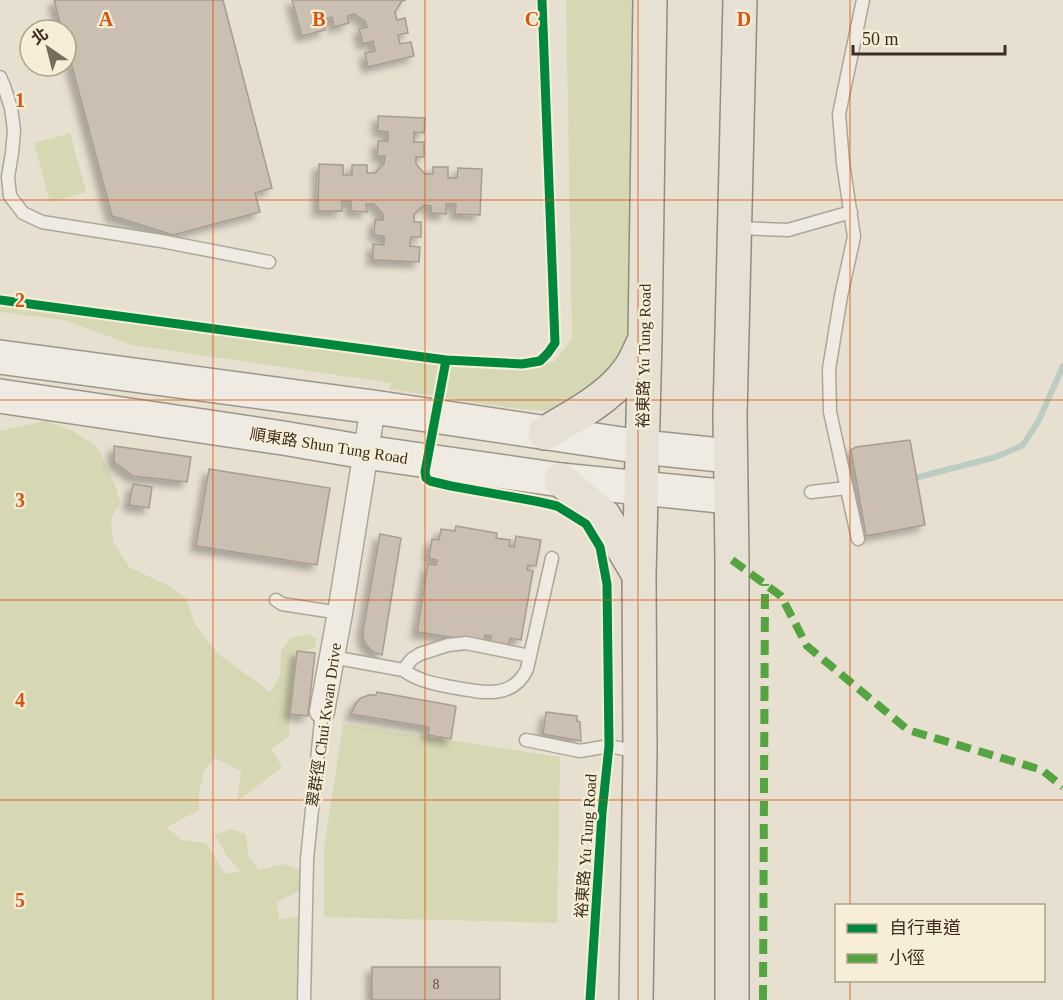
<svg xmlns="http://www.w3.org/2000/svg" width="1063" height="1000" font-family="'Times New Roman','Noto Sans TC',serif">
	<style>
		.green { fill: #d6d7b3 }
		.lines { fill: none; stroke-linecap: round; stroke-linejoin: round }
		.stream { stroke: #bcccc2; stroke-width: 6 }
		.building { fill: #cbbfb2; stroke: #a89c90; stroke-width: 1.5; filter: url(#shadow) }
		.service-casing { stroke: #ada599; stroke-width: 15 }
		.minor-casing { stroke: #ada599; stroke-width: 27 }
		.secondary-casing { stroke: #9c958a; stroke-width: 36 }
		.primary-casing { stroke: #928b80; stroke-width: 36 }
		.service { stroke: #efebe3; stroke-width: 12 }
		.minor { stroke: #efebe3; stroke-width: 24 }
		.secondary { stroke: #efebe3; stroke-width: 33 }
		.primary { stroke: #e6e1d4; stroke-width: 33 }
		.quiet { stroke: #54a441; stroke-width: 8; stroke-dasharray: 15 8; stroke-linecap: butt }
		.cycleway-casing { stroke: #f7eed8; stroke-width: 13 }
		.cycleway { stroke: #00873e; stroke-width: 9 }
		.grid { fill: none; stroke: #d7550e; stroke-width: 1.5; stroke-opacity: 0.55 }
		.labels { text-anchor: middle; dominant-baseline: central; stroke-width: 4.5; stroke-linejoin: round; paint-order: stroke }
		.number-label { font-size: 14px; fill: #605244 }
		.street-label { font-size: 16px; fill: #3d2e20; stroke: #f7eed8 }
		.grid-label { font-size: 20px; text-anchor: middle; font-weight: bold; fill: #d7550e; stroke: #f7eed8; stroke-width: 4.5; stroke-linejoin: round; paint-order: stroke }
	</style>
	<defs>
		<filter id="shadow"><feDropShadow dx="-5.5" dy="5.5" stdDeviation="3" flood-color="#0004"/></filter>
	</defs>
	<rect width="100%" height="100%" fill="#e7e0d1"/>
	<path class="green" d="M566,0H636L628,363L560,410L542,411L504,407L390,389L391,383L132,345L64,320L0,312V303L430,363L535,368L555,361L572,339Z
		M70,133L86,192L50,202L34,143Z
		M45,421L69,429L97,446L116,487L120,503L111,518L113,541L129,567L167,585L186,598L195,624L218,654L259,683L270,693L280,675L281,651L290,638L308,634L316,639L315,648L297,652L290,714L289,736L271,749L282,767L237,802L241,771L215,758L204,771L199,792V810L167,827L181,840L206,843L225,874L241,871L228,858L215,835L231,829L246,834L249,858L259,870L284,864L307,873L302,890L277,902L279,920L299,916L312,944L313,973L310,1000H0V431Z
		M343,724L560,757L557,923L324,917V849Z"/>
	<g class="lines">
		<path class="stream" d="M911,479L996,457L1023,445L1039,420L1063,366"/>
	</g>
	<path class="building" d="M54,0H223L272,188L255,193L260,212L173,235L112,216L66,44V30H62Z
		M292,0H406L402,1L395,12L397,20L405,18L408,33L398,35L400,44L411,42L414,56L368,67L365,53L375,51L373,41L363,44L359,29L367,27L365,21L354,14L347,16L349,23L334,27L332,17L322,20L325,30L302,36Z
		M378,116L425,118L424,133L414,132V142H424V157H416V164L425,174H433V167H448V178H457L458,168L482,169L480,215L455,214L456,204H446V214L431,213V206L424,205L414,214V222H421V237H411L410,246L420,247L419,262L373,260V244L384,245V236L374,235L375,220H383V214L374,204H366L367,212L351,211V201H342V211H318L319,164L343,165V175H352V165H367V173H375L384,164L385,156H377L378,141H388V132L378,131Z
		M910,440L925,525L866,536L851,450L856,447Z
		M114,446L191,457L187,482L133,476L114,462Z
		M209,469L330,488L317,565L196,546Z
		M133,484L152,487L149,508L129,505Z
		M456,526L497,533L496,538L510,540L509,546L514,547L516,536L541,540L536,566L528,565L527,570L533,571L521,640L510,638L508,646L490,643L491,636L485,635L484,642L417,632L428,564L436,565L437,560L429,558L432,539L439,540L441,529L455,531Z
		M380,534L401,538L382,655L373,652L367,646L363,638V630Z
		M297,651L315,653L308,716L290,714Z
		M377,692L456,706L451,739L428,735L429,727L351,714L356,703L361,698L369,695H376Z
		M546,712L577,716V721L580,722L581,741L543,734Z
		M372,967H500V1000H372Z"/>
	<g class="lines">
		<defs>
			<path id="service" d="M0,77L4,86L11,108L14,130L12,153L8,177L10,196L23,213L42,222L161,241L269,262
				M736,228L788,230L851,212
				M811,492L847,488
				M858,539L830,412L829,369L841,296L854,237L843,163L839,114L863,0
				M276,600L282,604L340,613
				M332,657L403,670C419,681 432,683 451,687C479,692 512,701 527,669L552,558
				M403,670L412,659L420,654L448,645L466,643L530,656
				M526,740L580,751L609,746L639,752
				M304,1000L307,859L322,711"/>
			<path id="minor" d="M322,711L340,613L373,407"/>
			<path id="secondary" d="M0,357L373,407L642,447L730,456
				M0,396L283,438L365,452L561,480L730,497"/>
			<path id="primary" d="M545,433C571,418 607,399 626,374C634,365 639,352 644,341
				M561,480L604,516L639,575
				M636,1000L640,752L639,575L645,339L650,0
				M732,1000V560L730,416L740,0"/>
		</defs>
		<use href="#service" class="service-casing"/>
		<use href="#minor" class="minor-casing"/>
		<use href="#secondary" class="secondary-casing"/>
		<use href="#primary" class="primary-casing"/>
		<use href="#service" class="service"/>
		<use href="#minor" class="minor"/>
		<use href="#secondary" class="secondary"/>
		<use href="#primary" class="primary"/>
		<path class="quiet" d="M732,560L781,596L807,646L908,730L1042,770L1063,787
			M763,1000L765,584"/>
		<defs>
			<path id="cycleway" d="M0,300L446,360L522,364L540,361L548,353L555,343L542,0
				M446,360L425,472L426,478L430,481L451,486L535,501L557,506L586,524L600,547L607,584L609,746L602,813L590,1000"/>
		</defs>
		<use href="#cycleway" class="cycleway-casing"/>
		<use href="#cycleway" class="cycleway"/>
	</g>
	<path class="grid" d="M213,0V1000M425,0V1000M638,0V1000M850,0V906M0,200H1063M0,400H1063M0,600H1063M0,800H1063M850,980V1000"/>
	<g class="labels">
		<g class="number-label">
			<text x="436" y="984">8</text>
		</g>
		<g class="street-label">
			<text transform="translate(644 356) rotate(-89)">裕東路 Yu Tung Road</text>
			<text transform="translate(329 446) rotate(9)">順東路 Shun Tung Road</text>
			<text transform="translate(324 725) rotate(-82)">翠群徑 Chui Kwan Drive</text>
			<text transform="translate(586 846) rotate(-86)">裕東路 Yu Tung Road</text>
		</g>
	</g>
	<g class="grid-label">
		<text x="106" y="26">A</text>
		<text x="319" y="26">B</text>
		<text x="532" y="26">C</text>
		<text x="744" y="26">D</text>
		<text x="20" y="107">1</text>
		<text x="20" y="307">2</text>
		<text x="20" y="507">3</text>
		<text x="20" y="707">4</text>
		<text x="20" y="907">5</text>
	</g>
	<rect x="835" y="904" width="210" height="78" fill="#f7eed8" stroke="#ada18e" stroke-width="1.5"/>
	<rect x="847" y="924" width="30" height="9" fill="#00873e" stroke="#ada18e" stroke-width="1.5"/>
	<text x="889" y="934" font-size="18" fill="#3d2e20">自行車道</text>
	<rect x="847" y="954" width="30" height="9" fill="#54a441" stroke="#ada18e" stroke-width="1.5"/>
	<text x="889" y="964" font-size="18" fill="#3d2e20">小徑</text>
	<g transform="translate(48 48) rotate(325)"><circle r="28" fill="#f7eed8" stroke="#ada18e" stroke-width="1.5"/>
	<path d="M0-4.5L10 22L0 15L-10 22Z" fill="#786c5e"/>
	<text y="-9" font-size="16" font-weight="bold" text-anchor="middle" fill="#3d2e20">北</text>
	</g>
	<path d="M853 45v9h152v-9" fill="none" stroke="#3d2e20" stroke-width="3"/>
	<text x="862" y="45" font-size="18" fill="#3d2e20" stroke="#f7eed8" stroke-width="4.5" paint-order="stroke">50 m</text>
</svg>
